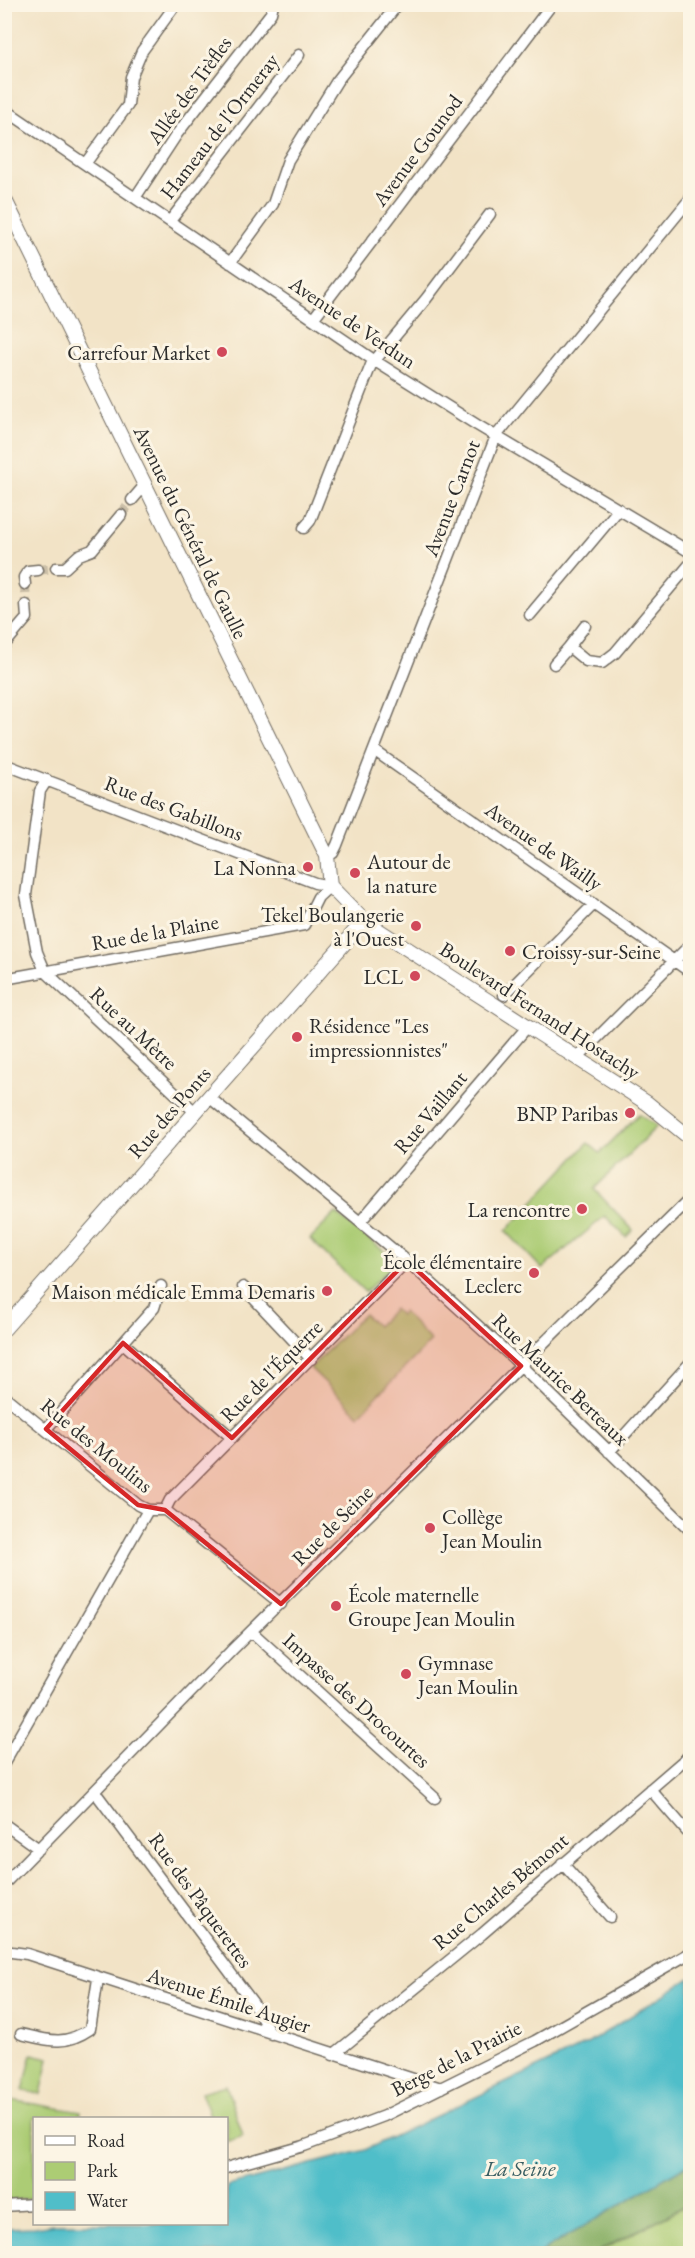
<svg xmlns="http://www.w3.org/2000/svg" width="695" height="2258" font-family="'EB Garamond',serif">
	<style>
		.green { fill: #accc74; stroke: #6c7c50; stroke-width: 1.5 }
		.forest { fill: #89b066; stroke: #5a6e48; stroke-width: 1.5 }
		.water { fill: #50bec9; stroke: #3e747a; stroke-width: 1.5 }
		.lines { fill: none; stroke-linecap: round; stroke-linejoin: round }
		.minor-tunnel { stroke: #cabea7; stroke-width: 10; stroke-dasharray: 10 5; stroke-linecap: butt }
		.minor-casing { stroke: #716b61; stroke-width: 13 }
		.major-casing { stroke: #716b61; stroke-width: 16 }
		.minor { stroke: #fff; stroke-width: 10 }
		.major { stroke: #fff; stroke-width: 14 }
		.marked { fill: #d62828; fill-opacity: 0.2; stroke: #d62828; stroke-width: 4.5; stroke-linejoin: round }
		.poi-dot { fill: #d1495b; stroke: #fcf5e5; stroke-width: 2 }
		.labels { text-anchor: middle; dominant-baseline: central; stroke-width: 6; stroke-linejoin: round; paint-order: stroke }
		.street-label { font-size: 21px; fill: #2b2b2b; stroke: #fcf5e5 }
		.poi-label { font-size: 21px; fill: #2b2b2b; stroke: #fcf5e5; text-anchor: end }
		.water-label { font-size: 22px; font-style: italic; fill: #385e62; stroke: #fcf5e5 }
	</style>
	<rect width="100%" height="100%" fill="#fcf5e5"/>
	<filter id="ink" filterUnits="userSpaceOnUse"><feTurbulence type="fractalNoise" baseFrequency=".0167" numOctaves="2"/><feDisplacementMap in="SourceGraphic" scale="12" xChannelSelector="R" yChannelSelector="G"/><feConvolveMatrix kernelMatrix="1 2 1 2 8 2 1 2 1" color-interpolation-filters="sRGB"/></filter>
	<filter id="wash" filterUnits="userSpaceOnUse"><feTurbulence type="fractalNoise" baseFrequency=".008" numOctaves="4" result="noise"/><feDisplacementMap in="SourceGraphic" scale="24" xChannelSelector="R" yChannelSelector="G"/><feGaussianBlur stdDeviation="1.35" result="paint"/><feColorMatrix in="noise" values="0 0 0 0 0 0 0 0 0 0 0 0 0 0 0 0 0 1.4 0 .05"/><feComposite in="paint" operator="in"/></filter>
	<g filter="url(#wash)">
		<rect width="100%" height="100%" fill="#f2e3c6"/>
		<path class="green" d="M639,1114L657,1126L594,1189L633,1230L626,1237L605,1216L542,1269L506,1231L588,1143L600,1153Z
			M336,1213L395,1260L388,1270L365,1292L310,1239Z
			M394,1309L400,1315L403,1312L431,1341L359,1415L310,1368L364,1314L377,1326Z
			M32,2054L49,2058L41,2094L23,2091Z
			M226,2085L243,2136L227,2142L226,2118H211L201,2092Z
			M5,2099L81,2112L80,2118H34V2199L5,2201Z
			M690,2203V2253L595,2254Z"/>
		<path class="forest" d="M690,2163V2203L595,2253H539Z"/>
		<path class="water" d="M690,1978V2163L539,2253H5V2228L35,2227L53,2224H226L227,2186L365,2150L587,2044Z"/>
	</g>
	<g filter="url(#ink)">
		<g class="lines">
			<path class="minor-tunnel" d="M121,515L132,500
				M38,570L56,568
				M25,584L26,605"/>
			<defs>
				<path id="minor" d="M4,109L375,361L477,425L690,552
					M85,164L128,105L131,77L142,51L176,4
					M135,198L177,134L271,13L273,4
					M170,221L299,55
					M230,263L273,204L288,160L337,81L398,4
					M313,319L552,4
					M132,500L145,485
					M304,528L310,521L371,365L426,299L490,214
					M56,568H65L79,555L92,550L121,515
					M25,584L24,577L28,571L38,570
					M530,615L619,509
					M4,645L27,618L26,605
					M569,647L585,626
					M554,664L569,647L586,661L602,663L615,653L690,564
					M375,751L690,972
					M4,764L315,883L330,886
					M47,780L40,791L26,895L37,952L45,971L196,1113
					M327,856L333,853L337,845L496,436L690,199
					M4,979L304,925L318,897L330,886
					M504,995L594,904
					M577,1058L690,945
					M209,1097L407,1261L513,1358L690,1530
					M360,1222L528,1026
					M243,1287L311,1359
					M123,1343L232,1438
					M4,1396L138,1505L148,1510H165L281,1604
					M46,1429L154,1308L161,1286
					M609,1452L690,1363
					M165,1510L170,1500L407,1261
					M252,1632L435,1798
					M4,1763L148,1510
					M650,1789L690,1835
					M95,1792L253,2003L271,2034
					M4,1824L39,1849
					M562,1863L610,1917
					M4,1884L233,1649L690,1199
					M4,1951L27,1954L441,2088
					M21,2034C50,2041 65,2046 90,2029L98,1979
					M333,2055L482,1934L690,1755
					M226,2168L304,2146L384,2116L535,2041L690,1953
					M4,2206L34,2204"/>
				<path id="major" d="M4,198L327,856L330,886L364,921L647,1103L690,1138
					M4,1329L364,921"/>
			</defs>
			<use href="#minor" class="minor-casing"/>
			<use href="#major" class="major-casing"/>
			<use href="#minor" class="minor"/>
			<use href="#major" class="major"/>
		</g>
	</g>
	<path class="marked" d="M407,1261L521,1366L281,1604L165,1510L138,1505L46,1429L123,1343L232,1438Z"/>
	<g class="poi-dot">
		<circle cx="222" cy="352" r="6"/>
		<circle cx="308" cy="867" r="6"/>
		<circle cx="355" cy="873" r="6"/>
		<circle cx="416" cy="926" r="6"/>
		<circle cx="510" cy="951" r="6"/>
		<circle cx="415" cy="976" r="6"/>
		<circle cx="297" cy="1037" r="6"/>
		<circle cx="630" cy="1113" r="6"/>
		<circle cx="582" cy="1209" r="6"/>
		<circle cx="534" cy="1273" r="6"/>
		<circle cx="327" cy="1291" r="6"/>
		<circle cx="430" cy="1528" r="6"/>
		<circle cx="336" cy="1606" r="6"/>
		<circle cx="406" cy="1674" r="6"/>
	</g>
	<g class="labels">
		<g class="street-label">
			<text transform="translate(189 90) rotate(-54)">Allée des Trèfles</text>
			<text transform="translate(219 126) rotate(-52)">Hameau de l'Ormeray</text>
			<text transform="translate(417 150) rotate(-53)">Avenue Gounod</text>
			<text transform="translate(353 322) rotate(34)">Avenue de Verdun</text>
			<text transform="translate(451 498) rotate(-69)">Avenue Carnot</text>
			<text transform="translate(191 532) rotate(64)">Avenue du Général de Gaulle</text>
			<text transform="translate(174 808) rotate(21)">Rue des Gabillons</text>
			<text transform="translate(544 846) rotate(35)">Avenue de Wailly</text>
			<text transform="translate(155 932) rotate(-10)">Rue de la Plaine</text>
			<text transform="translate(540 1010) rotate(33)">Boulevard Fernand Hostachy</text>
			<text transform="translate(134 1028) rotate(43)">Rue au Mètre</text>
			<text transform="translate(169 1112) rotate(-49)">Rue des Ponts</text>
			<text transform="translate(430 1112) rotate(-50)">Rue Vaillant</text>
			<text transform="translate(271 1371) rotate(-45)">Rue de l'Équerre</text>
			<text transform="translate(561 1379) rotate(44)">Rue Maurice Berteaux</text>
			<text transform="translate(97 1445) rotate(39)">Rue des Moulins</text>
			<text transform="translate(332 1525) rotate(-45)">Rue de Seine</text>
			<text transform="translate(357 1700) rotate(42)">Impasse des Drocourtes</text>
			<text transform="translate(500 1891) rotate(-40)">Rue Charles Bémont</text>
			<text transform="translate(201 1900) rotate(54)">Rue des Pâquerettes</text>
			<text transform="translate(229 2000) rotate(18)">Avenue Émile Augier</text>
			<text transform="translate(456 2058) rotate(-27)">Berge de la Prairie</text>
		</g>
		<g class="poi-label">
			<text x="210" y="352">Carrefour Market</text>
			<text x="367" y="861" text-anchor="start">Autour de<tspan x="367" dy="24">la nature</tspan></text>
			<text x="296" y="867">La Nonna</text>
			<text x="404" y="914">Tekel Boulangerie<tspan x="404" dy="24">à l'Ouest</tspan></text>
			<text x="522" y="951" text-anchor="start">Croissy-sur-Seine</text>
			<text x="403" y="976">LCL</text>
			<text x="309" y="1025" text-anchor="start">Résidence "Les<tspan x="309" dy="24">impressionnistes"</tspan></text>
			<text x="618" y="1113">BNP Paribas</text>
			<text x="570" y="1209">La rencontre</text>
			<text x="522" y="1261">École élémentaire<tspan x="522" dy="24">Leclerc</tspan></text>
			<text x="315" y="1291">Maison médicale Emma Demaris</text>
			<text x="442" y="1516" text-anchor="start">Collège<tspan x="442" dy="24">Jean Moulin</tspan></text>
			<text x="348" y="1594" text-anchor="start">École maternelle<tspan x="348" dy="24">Groupe Jean Moulin</tspan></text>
			<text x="418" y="1662" text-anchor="start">Gymnase<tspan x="418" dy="24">Jean Moulin</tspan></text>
		</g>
		<g class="water-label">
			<text x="520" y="2168">La Seine</text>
		</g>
	</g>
	<rect width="695" height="2258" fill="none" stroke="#fcf5e5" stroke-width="24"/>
	<rect x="33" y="2117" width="195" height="108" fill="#fcf5e5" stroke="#a8a49b" stroke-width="1.5"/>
	<rect x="45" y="2136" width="30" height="9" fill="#ffffff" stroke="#a8a49b" stroke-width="1.5"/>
	<text x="87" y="2147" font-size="18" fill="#2b2b2b">Road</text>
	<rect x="45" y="2162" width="30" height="18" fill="#accc74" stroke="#a8a49b" stroke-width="1.5"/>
	<text x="87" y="2177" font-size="18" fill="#2b2b2b">Park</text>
	<rect x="45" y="2192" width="30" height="18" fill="#50bec9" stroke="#a8a49b" stroke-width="1.5"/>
	<text x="87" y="2207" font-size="18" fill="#2b2b2b">Water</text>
</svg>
